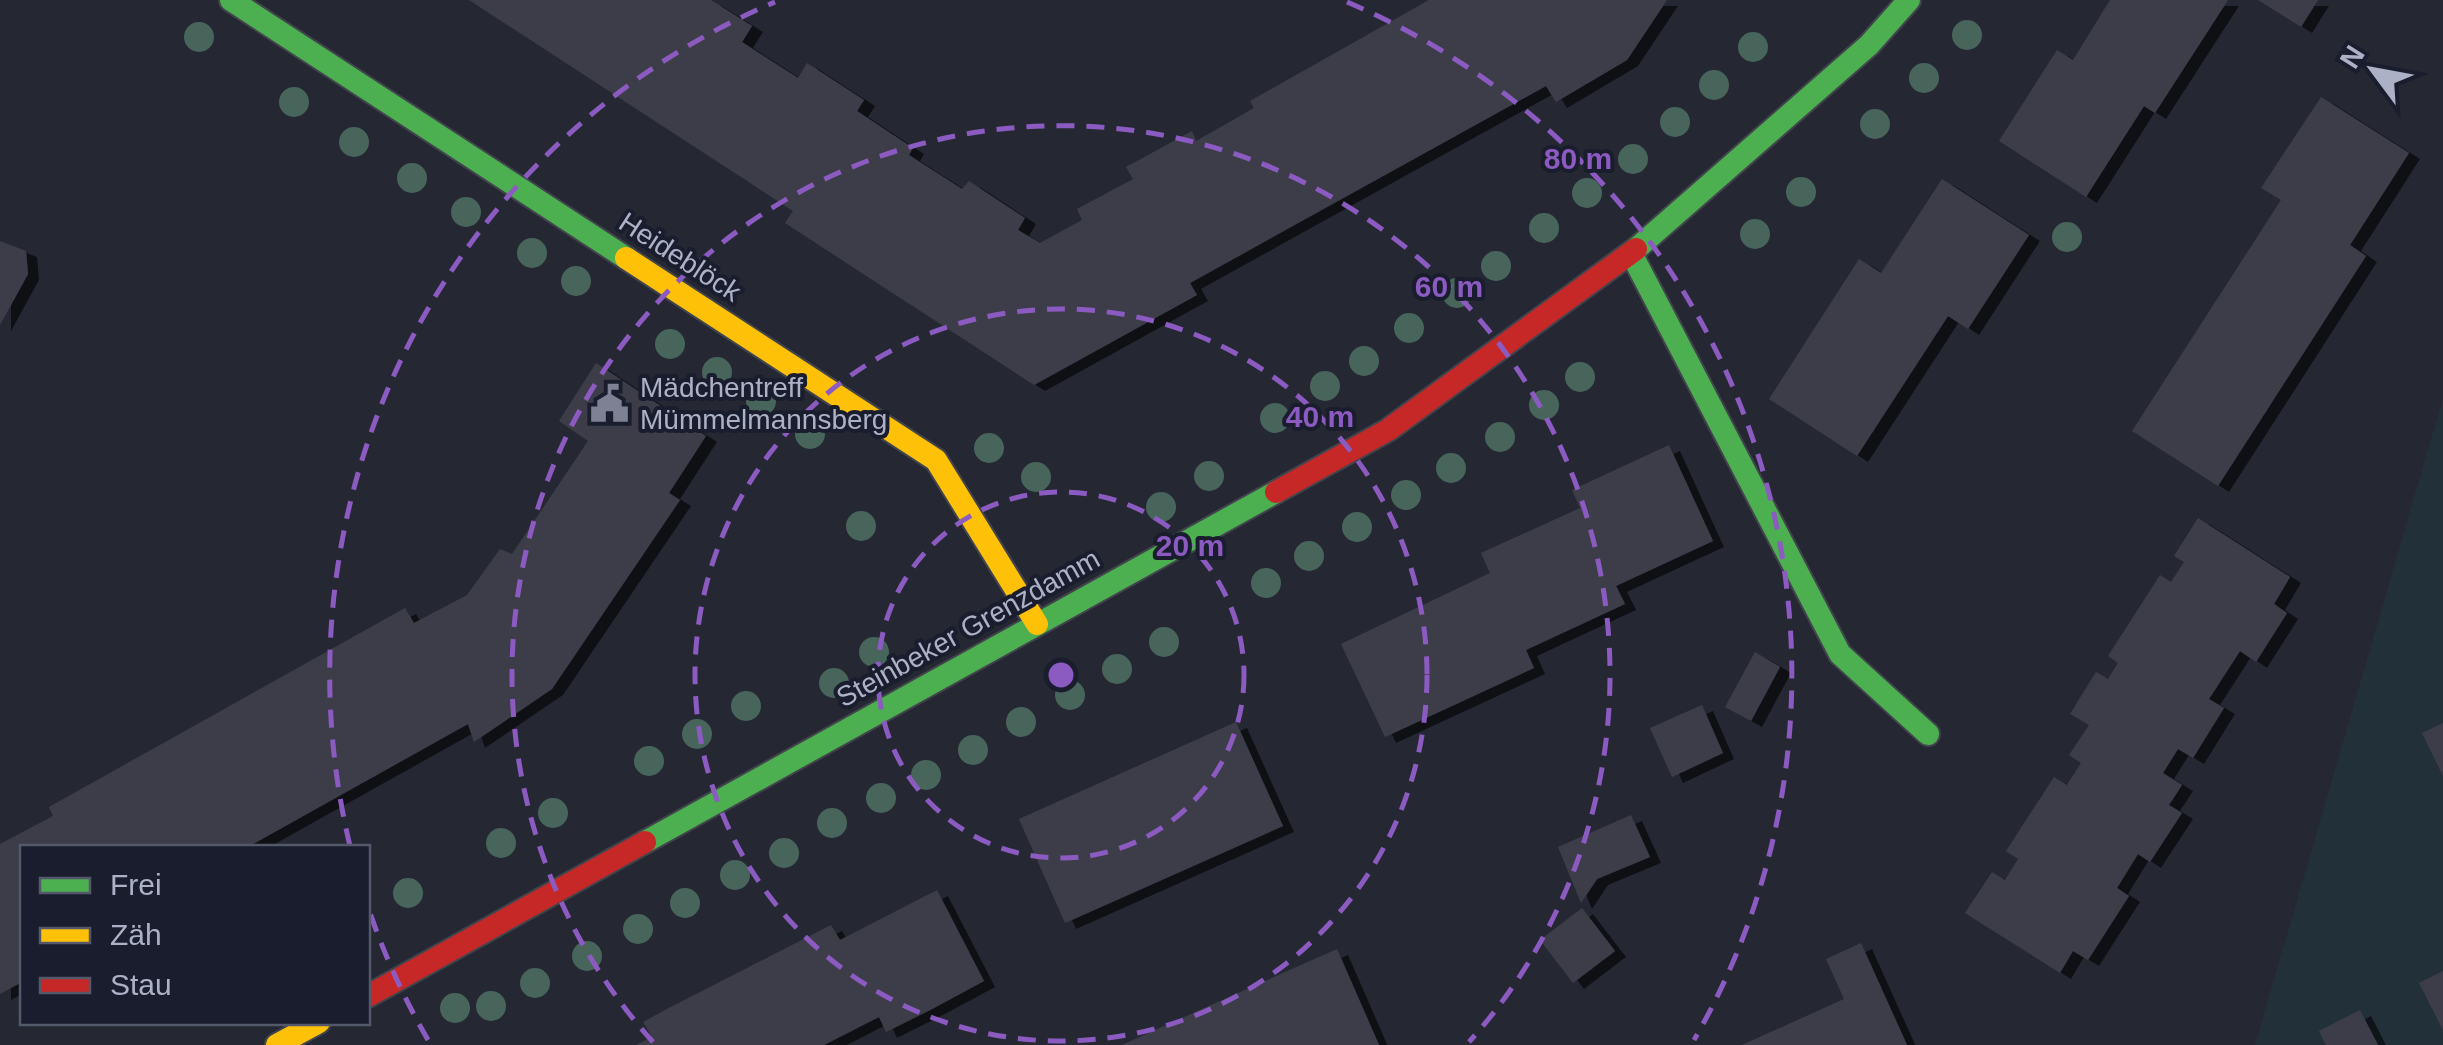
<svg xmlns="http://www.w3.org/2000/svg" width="2443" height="1045" font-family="Helvetica,sans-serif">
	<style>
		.green { fill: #223139 }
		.building { fill: #3d3e49; filter: url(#shadow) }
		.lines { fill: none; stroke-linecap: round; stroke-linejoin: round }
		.fast-casing { stroke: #41444c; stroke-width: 26 }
		.slow-casing { stroke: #41444c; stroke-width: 26 }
		.jam-casing { stroke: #41444c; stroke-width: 26 }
		.fast { stroke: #4caf50; stroke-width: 22 }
		.slow { stroke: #ffc107; stroke-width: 22 }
		.jam { stroke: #c62828; stroke-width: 22 }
		.tree { fill: #48655b }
		.ring { fill: none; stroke: #8c5bc1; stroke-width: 5; stroke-dasharray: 18 12 }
		.labels { text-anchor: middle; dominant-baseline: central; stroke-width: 8; stroke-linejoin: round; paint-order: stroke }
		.street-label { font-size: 28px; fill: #adb1c6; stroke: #191d2e }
		.poi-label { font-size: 28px; fill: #adb1c6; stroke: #191d2e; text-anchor: start }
		.centre { fill: #8c5bc1; stroke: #191d2e; stroke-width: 5 }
		.ring-label { font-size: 30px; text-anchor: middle; font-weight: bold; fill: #8c5bc1; stroke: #191d2e; stroke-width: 8; stroke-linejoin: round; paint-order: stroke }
	</style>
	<defs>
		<filter id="shadow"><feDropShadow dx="11" dy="6" stdDeviation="0" flood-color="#0009"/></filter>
	</defs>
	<rect width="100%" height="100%" fill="#252833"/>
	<path class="green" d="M2443,398V1045H2255Z"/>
	<path class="building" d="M469,0H711L752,26L742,42L798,78L807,63L864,100L857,111L913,148L909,155L962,189L969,181L1025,218L1018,230L1040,243L1082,220L1077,209L1133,179L1126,167L1192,131L1196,141L1254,108L1250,101L1429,0H1667L1627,60L1556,102L1546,86L1190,283L1197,295L1034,385L785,223L793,211Z
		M2110,0H2228L2155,113L2144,106L2086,197L1999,141L2057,50L2073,60Z
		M2258,0H2318L2301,27Z
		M2321,97L2409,153L2350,245L2366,256L2218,486L2132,431L2281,200L2261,188Z
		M1942,179L2029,235L1968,329L1948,316L1857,456L1769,399L1859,259L1881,273Z
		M0,241L26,251L28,274L0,325Z
		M596,363L706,436L669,493L680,500L552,689L474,742L468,724L246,848H22V982L0,994V844L53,816L49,807L405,608L414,623L467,595L500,549L512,554L588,441L559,421Z
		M1669,445L1713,541L1616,586L1625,604L1526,650L1534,668L1385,737L1341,644L1490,573L1481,553L1580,508L1572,490Z
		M2198,518L2290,577L2274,604L2287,613L2256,662L2240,651L2209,699L2224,708L2193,758L2178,749L2163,773L2182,785L2169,805L2182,813L2150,862L2138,854L2117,888L2129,896L2088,960L2073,951L2060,973L1965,913L1992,872L2005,880L2018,859L2006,851L2054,777L2067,785L2081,763L2069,755L2089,725L2070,714L2096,672L2108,679L2118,663L2108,656L2160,575L2171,582L2184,562L2174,556Z
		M1755,652L1780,667L1751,721L1725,707Z
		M1702,705L1723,753L1672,777L1650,728Z
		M1236,722L1283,826L1065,923L1019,819Z
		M2443,723V776L2422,733Z
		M1631,815L1650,857L1597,879L1581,903L1558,847Z
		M937,890L984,981L934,1008L886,1032L879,1017L824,1045H636L652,1037L643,1022L665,1010L831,925L840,940Z
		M1582,908L1615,951L1573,983L1540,940Z
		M1861,943L1907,1045H1742L1844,999L1826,959Z
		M1337,949L1379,1045H1122L1193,1013Z
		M2443,971V1030L2419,983Z
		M2360,1010L2378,1045H2326L2319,1031Z"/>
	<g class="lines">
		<defs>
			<path id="fast" d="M231,0L626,258
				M1636,249L1869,45L1909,0
				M1631,253L1840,654L1928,734
				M645,842L1276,492"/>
			<path id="slow" d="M626,258L936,460L1037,624
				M277,1045L319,1022"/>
			<path id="jam" d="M1276,492L1388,430L1636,249
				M368,996L645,842"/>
		</defs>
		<use href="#fast" class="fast-casing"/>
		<use href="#slow" class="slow-casing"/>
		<use href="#jam" class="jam-casing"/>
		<use href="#fast" class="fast"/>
		<use href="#slow" class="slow"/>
		<use href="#jam" class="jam"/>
	</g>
	<g class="tree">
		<circle cx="1967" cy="35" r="15"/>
		<circle cx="199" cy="37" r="15"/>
		<circle cx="1753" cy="47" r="15"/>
		<circle cx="1924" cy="78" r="15"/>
		<circle cx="1714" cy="85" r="15"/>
		<circle cx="294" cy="102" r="15"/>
		<circle cx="1675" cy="122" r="15"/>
		<circle cx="1875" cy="124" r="15"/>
		<circle cx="354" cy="142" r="15"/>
		<circle cx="1633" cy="159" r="15"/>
		<circle cx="412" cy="178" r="15"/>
		<circle cx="1801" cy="192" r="15"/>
		<circle cx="1587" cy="193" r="15"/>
		<circle cx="466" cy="212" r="15"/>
		<circle cx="1544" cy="228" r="15"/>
		<circle cx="1755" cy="234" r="15"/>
		<circle cx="2067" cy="237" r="15"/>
		<circle cx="532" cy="253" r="15"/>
		<circle cx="1496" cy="266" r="15"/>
		<circle cx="576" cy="281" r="15"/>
		<circle cx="1457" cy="293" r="15"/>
		<circle cx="1409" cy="328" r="15"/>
		<circle cx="670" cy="344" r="15"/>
		<circle cx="1364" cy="361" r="15"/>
		<circle cx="717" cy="372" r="15"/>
		<circle cx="1580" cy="377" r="15"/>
		<circle cx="1325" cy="386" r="15"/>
		<circle cx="761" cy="401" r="15"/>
		<circle cx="1544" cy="405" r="15"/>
		<circle cx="1275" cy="418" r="15"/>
		<circle cx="810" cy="434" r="15"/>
		<circle cx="1500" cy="437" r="15"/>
		<circle cx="989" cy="448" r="15"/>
		<circle cx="1451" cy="468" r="15"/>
		<circle cx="1209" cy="476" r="15"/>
		<circle cx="1036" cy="477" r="15"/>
		<circle cx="1406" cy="495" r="15"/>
		<circle cx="1161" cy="507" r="15"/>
		<circle cx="861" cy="526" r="15"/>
		<circle cx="1357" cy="527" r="15"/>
		<circle cx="1309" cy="556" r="15"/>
		<circle cx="1266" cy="583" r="15"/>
		<circle cx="1164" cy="642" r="15"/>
		<circle cx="874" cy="652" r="15"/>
		<circle cx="1117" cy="669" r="15"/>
		<circle cx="834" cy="683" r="15"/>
		<circle cx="1070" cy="695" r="15"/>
		<circle cx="746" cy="706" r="15"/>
		<circle cx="1021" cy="722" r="15"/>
		<circle cx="697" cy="734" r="15"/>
		<circle cx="973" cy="750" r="15"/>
		<circle cx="649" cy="761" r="15"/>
		<circle cx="926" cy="775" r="15"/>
		<circle cx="881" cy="798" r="15"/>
		<circle cx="553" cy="813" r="15"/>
		<circle cx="832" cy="823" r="15"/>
		<circle cx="501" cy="843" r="15"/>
		<circle cx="784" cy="853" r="15"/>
		<circle cx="735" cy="875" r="15"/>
		<circle cx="408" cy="893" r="15"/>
		<circle cx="685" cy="903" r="15"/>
		<circle cx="638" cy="929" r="15"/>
		<circle cx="587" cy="956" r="15"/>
		<circle cx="535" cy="983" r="15"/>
		<circle cx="491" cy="1006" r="15"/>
		<circle cx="455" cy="1008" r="15"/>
	</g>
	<g class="ring">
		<circle cx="1061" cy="675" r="183"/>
		<circle cx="1061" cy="675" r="366"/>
		<path d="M653 1042A549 549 0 1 1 1469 1042"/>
		<path d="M428 1040A731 731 0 0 1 368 907M350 846A731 731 0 0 1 775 2M1347 2A731 731 0 0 1 1694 1040"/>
	</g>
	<defs>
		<symbol id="civic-bare" viewBox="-9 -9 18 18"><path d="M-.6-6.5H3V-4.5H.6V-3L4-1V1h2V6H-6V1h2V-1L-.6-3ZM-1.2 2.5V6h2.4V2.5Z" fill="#7d8193" stroke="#191d2e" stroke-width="2.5" paint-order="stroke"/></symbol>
	</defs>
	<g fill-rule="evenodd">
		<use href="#civic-bare" x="582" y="376" width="55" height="55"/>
	</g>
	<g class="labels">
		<g class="street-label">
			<text transform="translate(680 257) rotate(33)">Heideblöck</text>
			<text transform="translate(968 628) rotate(-29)">Steinbeker Grenzdamm</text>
		</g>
		<g class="poi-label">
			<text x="640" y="387">Mädchentreff<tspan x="640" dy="32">Mümmelmannsberg</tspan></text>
		</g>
	</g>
	<circle cx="1061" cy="675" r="15" class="centre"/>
	<g class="ring-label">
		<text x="1578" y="169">80 m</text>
		<text x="1449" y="297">60 m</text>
		<text x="1320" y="427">40 m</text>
		<text x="1190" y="556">20 m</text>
	</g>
	<rect x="20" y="845" width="350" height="180" fill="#191d2e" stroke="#54586b" stroke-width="2.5"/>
	<rect x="40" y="878" width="50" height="15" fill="#4caf50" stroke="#54586b" stroke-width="2.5"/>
	<text x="110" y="895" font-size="30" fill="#adb1c6">Frei</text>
	<rect x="40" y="928" width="50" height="15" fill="#ffc107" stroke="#54586b" stroke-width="2.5"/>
	<text x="110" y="945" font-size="30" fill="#adb1c6">Zäh</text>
	<rect x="40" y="978" width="50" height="15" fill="#c62828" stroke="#54586b" stroke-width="2.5"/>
	<text x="110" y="995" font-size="30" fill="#adb1c6">Stau</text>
	<g transform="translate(2373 70) rotate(302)" stroke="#191d2e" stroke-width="8" paint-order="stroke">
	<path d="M0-8L18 38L0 25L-18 38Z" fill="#adb1c6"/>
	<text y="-15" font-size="28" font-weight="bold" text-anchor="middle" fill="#adb1c6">N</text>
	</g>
</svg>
